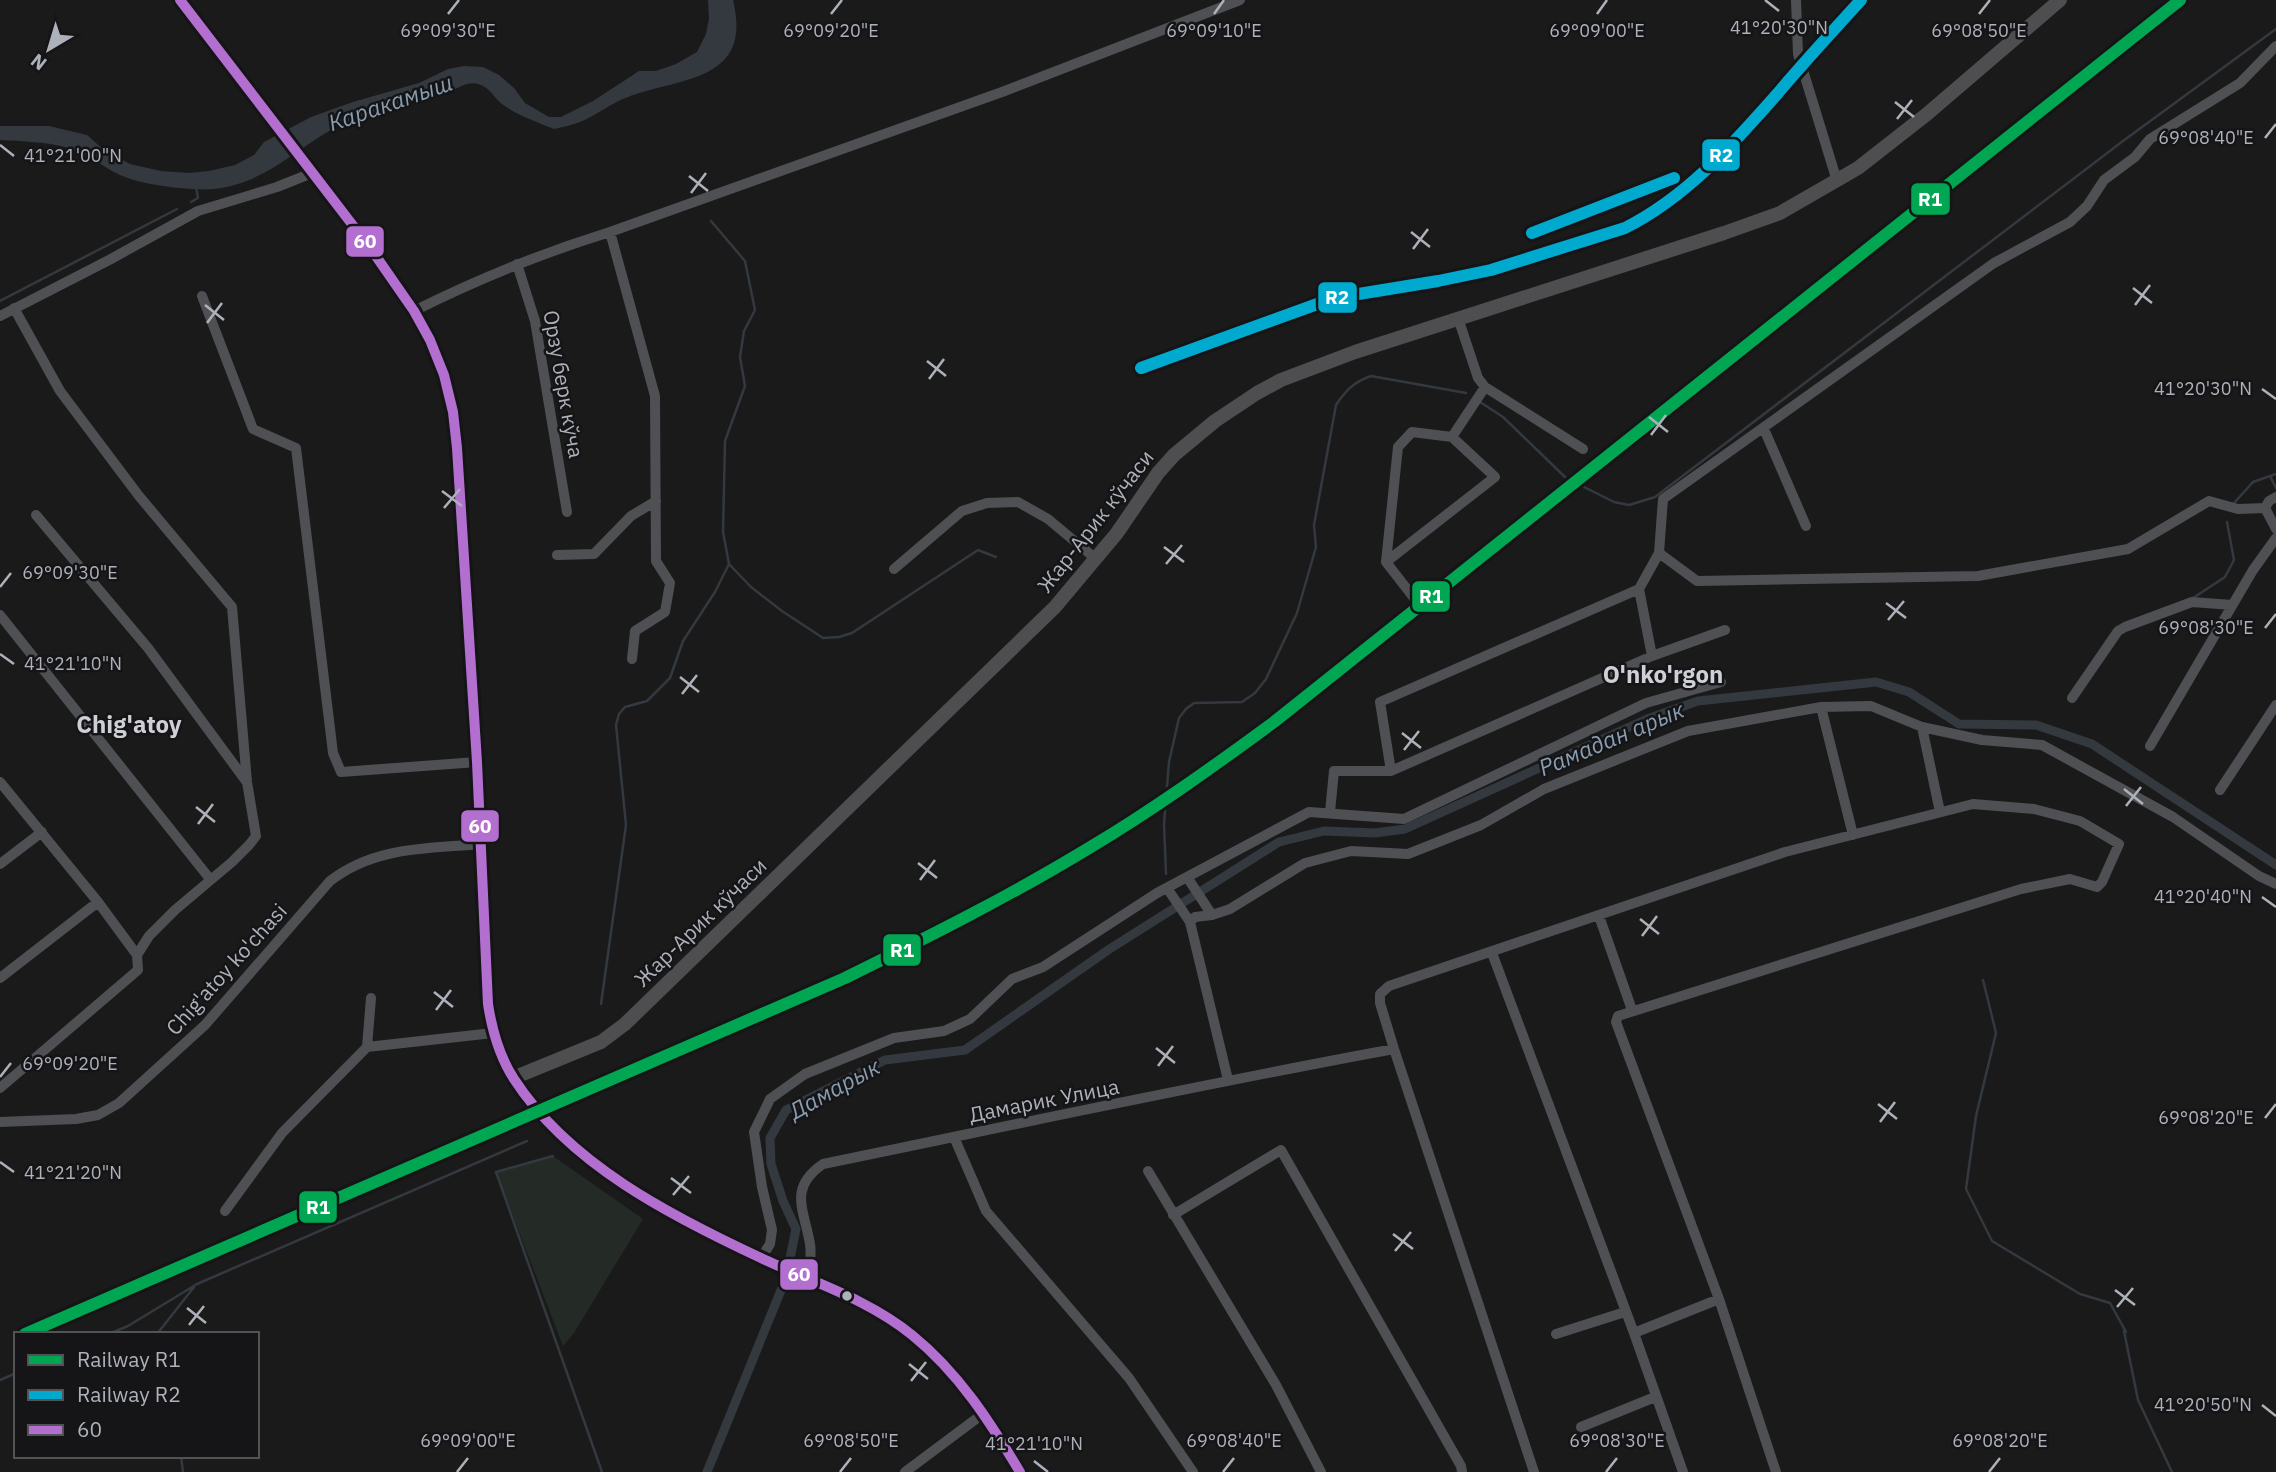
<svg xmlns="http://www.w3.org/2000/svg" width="2276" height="1472" font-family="'IBM Plex Sans',sans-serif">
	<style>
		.green { fill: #242a25 }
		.water { fill: #33393f }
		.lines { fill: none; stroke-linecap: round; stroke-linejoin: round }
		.stream { stroke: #33393f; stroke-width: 2.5 }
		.canal { stroke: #33393f; stroke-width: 9 }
		.street { stroke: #4f5053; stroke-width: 10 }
		.secondary { stroke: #4e4e50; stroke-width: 14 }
		.bus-1-casing { stroke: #151416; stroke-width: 16 }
		.bus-1 { stroke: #b36fd0; stroke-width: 10 }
		.rail-1-casing { stroke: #151416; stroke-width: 18 }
		.rail-2-casing { stroke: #151416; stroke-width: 18 }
		.rail-1 { stroke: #00a651; stroke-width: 12 }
		.rail-2 { stroke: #00a9ce; stroke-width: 12 }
		.ticks { fill: none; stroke: #adb1b9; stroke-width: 2.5 }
		.bus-dot { fill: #adb1b9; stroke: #151416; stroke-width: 2.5 }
		.labels { text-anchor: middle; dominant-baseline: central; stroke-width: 5; stroke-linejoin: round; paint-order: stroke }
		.street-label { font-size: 21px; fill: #adb1b9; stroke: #151416 }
		.water-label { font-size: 23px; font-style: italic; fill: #899eb0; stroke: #151416 }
		.quarter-label { font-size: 24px; font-weight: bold; fill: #ced0d6; stroke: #151416 }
		.ticks-label { font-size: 18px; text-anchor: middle; fill: #adb1b9; stroke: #151416; stroke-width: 5; stroke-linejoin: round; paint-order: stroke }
		.line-badge { stroke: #151416; stroke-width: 2.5 }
		.badge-label { font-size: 19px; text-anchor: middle; font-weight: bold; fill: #fff }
	</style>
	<rect width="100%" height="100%" fill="#1a1a1b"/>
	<path class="green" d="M553,1156L643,1219L574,1333L563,1346L496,1172Z"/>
	<path class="water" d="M708,0H733C753,82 682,77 628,97C611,103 597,115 580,122C572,125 563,127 554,129C537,122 516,115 502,104C493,97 490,87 478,84C466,81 458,89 448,92C411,103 371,110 336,127C295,149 266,183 214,189C192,191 141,185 120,175C102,167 88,153 69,148C47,142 22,141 0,140V126H49L87,135L104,150L130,164L161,171L189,173L209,171L235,165L254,155L264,142L311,117L353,102L419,83L448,69L464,66L483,67L499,75L514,88L525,103L549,117H561L593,101L639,71H656L676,64L697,52L706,34L709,19Z"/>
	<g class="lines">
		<path class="stream" d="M191,202L198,198L196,187
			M711,221L745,261L755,310L744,331L740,357L745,386L725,441L723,532L729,564L751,587L782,611L823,638L839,637L852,633L978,550L996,557
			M0,301L177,209
			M1480,402L1503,417L1566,478L1614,502L1629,505L1655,497L2123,141L2276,29
			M2270,476L2276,488
			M2234,503L2253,482L2276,474
			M2193,598L2225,577L2234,560L2227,522
			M1166,874L1164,824L1169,762L1179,718L1186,709L1194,703L1242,702L1255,693L1266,679L1297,613L1316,547L1314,525L1336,405C1346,390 1354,382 1371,376L1466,393
			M1983,980L1996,1033L1976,1116L1966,1189L1992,1241L2080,1294L2110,1303L2126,1332
			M601,1004L626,825L616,725L619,714L625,707L647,701L670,678L683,641L715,592L729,564
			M553,1156L496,1172L602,1472
			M2124,1331L2138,1400L2172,1472
			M109,1334L128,1326L197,1284L527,1141
			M157,1334L194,1287
			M0,1380L16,1373
			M181,1456L183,1472"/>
		<path class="canal" d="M707,1472L786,1278L796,1229L783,1201L771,1164L770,1138L786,1110L885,1060L965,1050L1108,950L1279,842L1324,831L1375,833L1405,829L1647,719L1698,701L1876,682L1909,692L1959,724L2036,725L2092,744L2276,865"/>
		<path class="street" d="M1796,0L1798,54L1837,181
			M610,232L655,396L656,561L670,583L665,612L635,631L632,659
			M517,264L535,321L567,512
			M202,296L253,429L296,448L333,753L341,772L477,762
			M414,311C478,279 542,253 610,232L1002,92L1240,0
			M0,316L111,259L198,211L277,187L312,173
			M1458,318L1478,378L1485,387L1583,449
			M1764,429L1806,526
			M2265,508L2276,529
			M2265,508L2269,501L2276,497
			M36,515L148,648L246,781
			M1659,553L1697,581L1978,576L2128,549L2209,501L2238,509L2265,508
			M557,555L594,554L631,516L656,501
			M1386,562L1495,477L1452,437
			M894,569L962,511L987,503L1018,502L1048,519L1096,559
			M1639,589L1652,656
			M1414,598L1386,562L1398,447L1412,432L1452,437L1485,387
			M0,615L210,879
			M2072,698L2118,631L2125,627L2192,602L2232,605
			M1821,707L1853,835
			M1922,727L1940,812
			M2150,746L2253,570L2276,538
			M1391,771L1380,702L1639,589L1659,553L1663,499L1994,263L2070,222L2087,206L2104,180L2135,157L2150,139L2240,83L2276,46
			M0,782L98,902L137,955
			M2220,790L2276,705
			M1330,812L1334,771H1391L1652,656L1725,630
			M0,864L42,832
			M1187,877L1212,915
			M1167,888L1190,922
			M1599,916L1632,1010
			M1492,953L1634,1333L1683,1472
			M0,978L98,902
			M367,1047L371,998
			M1228,1080L1190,922L1195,917L1212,915L1230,909L1305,863L1351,851L1408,854L1481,825L1544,789L1688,731L1821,707L1871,706L1922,727L1982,740L2042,745L2173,817L2259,876L2276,884
			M0,1088L138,970L137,955L149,936L175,910L232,862L249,845L256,836L247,782L232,607L139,496L60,391L14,308
			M0,1122L76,1119L98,1115L119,1103L205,1025L330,881C375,846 427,849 481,844
			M954,1137L986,1211L1129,1378L1193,1472
			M1148,1171L1276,1385L1321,1472
			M225,1211L282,1133L367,1047L493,1033
			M1173,1215L1281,1150L1461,1466L1462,1472
			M761,1258L770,1244L772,1230L762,1187L754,1132L770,1099L805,1074L894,1038L944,1031L970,1019L1012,979L1043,967L1157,893L1309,812L1404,819L1646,703L1721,682
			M808,1278C809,1267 812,1255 810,1244C804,1209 788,1188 823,1164C1013,1125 1203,1084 1394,1049
			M1634,1333L1719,1299
			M1556,1334L1625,1312
			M1581,1427L1655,1397
			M905,1472L984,1413
			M1534,1472L1394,1049L1380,1003V994L1389,986L1785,852L1973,804L2034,809L2080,821L2119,844L2102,882L2097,887L2070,879L2021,889L1618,1016L1616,1022L1719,1299L1776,1472"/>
		<path class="secondary" d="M180,0L371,249L414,311L430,340L444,375L453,412L457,448L477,762L488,1004C492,1030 499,1056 514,1079C569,1164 671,1216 761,1258C812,1282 868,1299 912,1335C959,1373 990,1422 1020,1472
			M513,1078L601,1042L625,1024L1055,607L1117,533L1158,473L1174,455L1215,421L1257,393L1281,380L1355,352L1724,233L1780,213L1858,168L1927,114L2060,0"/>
		<defs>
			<path id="bus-1" d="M180,0L371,249L414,311L430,340L444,375L453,412L457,448L477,762L488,1004C492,1030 499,1056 514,1079C569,1164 671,1216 761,1258C812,1282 868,1299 912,1335C959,1373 990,1422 1020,1472"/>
		</defs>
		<use href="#bus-1" class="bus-1-casing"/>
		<use href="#bus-1" class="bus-1"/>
		<defs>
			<path id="rail-1" d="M25,1334L845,978C928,937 1010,896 1089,848C1153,810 1214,766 1274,722L2180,0"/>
			<path id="rail-2" d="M1532,233L1674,178
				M1141,368L1334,298L1438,281L1491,270L1625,228C1688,196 1732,145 1778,93C1805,61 1833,31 1861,0"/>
		</defs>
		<use href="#rail-1" class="rail-1-casing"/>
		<use href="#rail-2" class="rail-2-casing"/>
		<use href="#rail-1" class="rail-1"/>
		<use href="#rail-2" class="rail-2"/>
	</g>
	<path class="ticks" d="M1765,0L1779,11M448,14L459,0M831,14L842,0M1214,14L1224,0M1597,14L1607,0M1979,14L1990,0M1895,102L1914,117M1897,119L1912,100M2265,138L2276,124M0,145L14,156M689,176L708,191M691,193L706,173M1411,232L1430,247M1413,249L1428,229M2133,288L2152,303M205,305L224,320M2135,305L2150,285M207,323L222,303M927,361L946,376M929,379L944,359M2262,389L2276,399M1649,417L1668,432M1651,435L1666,415M442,491L462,506M444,508L460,489M1164,547L1184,562M1166,564L1182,545M0,587L11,573M1886,603L1906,618M1888,620L1904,601M2265,628L2276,614M0,654L14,664M680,677L699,692M682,694L697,675M1402,733L1421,748M1404,750L1419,731M2124,789L2143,804M2126,806L2141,787M196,807L215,822M198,824L213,804M918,863L937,878M920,880L935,860M2262,897L2276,907M1640,919L1659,934M1642,936L1657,916M434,992L453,1007M436,1010L451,990M1156,1048L1175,1063M1158,1066L1173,1046M0,1077L11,1063M1878,1104L1897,1119M2265,1118L2276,1104M1880,1122L1895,1102M0,1162L14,1172M671,1178L691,1193M673,1195L689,1176M1393,1234L1413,1249M1395,1251L1411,1232M2115,1290L2135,1305M2117,1307L2133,1288M187,1308L206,1323M189,1325L204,1306M909,1364L928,1379M911,1381L926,1362M2262,1405L2276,1416M1034,1461L1048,1472M457,1472L468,1458M840,1472L851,1458M1223,1472L1234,1458M1606,1472L1617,1458M1989,1472L2000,1458"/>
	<circle class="bus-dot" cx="847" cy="1296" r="6"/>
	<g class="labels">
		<g class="street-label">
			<text transform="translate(564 384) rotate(80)">Орзу берк кўча</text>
			<text transform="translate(1095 521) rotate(-52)">Жар-Арик кўчаси</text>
			<text transform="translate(700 922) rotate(-44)">Жар-Арик кўчаси</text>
			<text transform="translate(226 969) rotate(-48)">Chig'atoy ko'chasi</text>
			<text transform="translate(1044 1100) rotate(-11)">Дамарик Улица</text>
		</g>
		<g class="water-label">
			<text transform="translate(390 102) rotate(-19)">Каракамыш</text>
			<text transform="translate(1611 738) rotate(-23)">Рамадан арык</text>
			<text transform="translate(834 1088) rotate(-29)">Дамарык</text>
		</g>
		<g class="quarter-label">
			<text x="1663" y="674">O'nko'rgon</text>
			<text x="129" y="724">Chig'atoy</text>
		</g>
	</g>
	<g class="ticks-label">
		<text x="1779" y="34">41°20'30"N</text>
		<text x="448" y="37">69°09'30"E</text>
		<text x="831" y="37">69°09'20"E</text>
		<text x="1214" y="37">69°09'10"E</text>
		<text x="1597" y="37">69°09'00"E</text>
		<text x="1979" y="37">69°08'50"E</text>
		<text x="2206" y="144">69°08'40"E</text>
		<text x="73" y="162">41°21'00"N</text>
		<text x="2203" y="395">41°20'30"N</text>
		<text x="70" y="579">69°09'30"E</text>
		<text x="2206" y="634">69°08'30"E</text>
		<text x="73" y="670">41°21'10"N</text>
		<text x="2203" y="903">41°20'40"N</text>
		<text x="70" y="1070">69°09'20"E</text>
		<text x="2206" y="1124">69°08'20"E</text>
		<text x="73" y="1179">41°21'20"N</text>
		<text x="2203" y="1411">41°20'50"N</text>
		<text x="468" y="1447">69°09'00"E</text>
		<text x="851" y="1447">69°08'50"E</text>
		<text x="1234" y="1447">69°08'40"E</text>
		<text x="1617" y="1447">69°08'30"E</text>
		<text x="2000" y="1447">69°08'20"E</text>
		<text x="1034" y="1450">41°21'10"N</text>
	</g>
	<g class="line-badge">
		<rect x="1701" y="138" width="40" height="34" rx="7" fill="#00a9ce"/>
		<rect x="1910" y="182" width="41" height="34" rx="7" fill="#00a651"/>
		<rect x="345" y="225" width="40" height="33" rx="7" fill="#b36fd0"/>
		<rect x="1317" y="281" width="41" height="33" rx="7" fill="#00a9ce"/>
		<rect x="1411" y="580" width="40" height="33" rx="7" fill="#00a651"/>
		<rect x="460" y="809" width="40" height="34" rx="7" fill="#b36fd0"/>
		<rect x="882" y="933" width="40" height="34" rx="7" fill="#00a651"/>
		<rect x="298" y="1190" width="40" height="34" rx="7" fill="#00a651"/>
		<rect x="779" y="1258" width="40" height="33" rx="7" fill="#b36fd0"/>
	</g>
	<g class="badge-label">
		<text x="1721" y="162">R2</text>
		<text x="1930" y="206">R1</text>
		<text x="365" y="248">60</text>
		<text x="1337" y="304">R2</text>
		<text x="1431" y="603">R1</text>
		<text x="480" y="833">60</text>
		<text x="902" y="957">R1</text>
		<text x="318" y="1214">R1</text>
		<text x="799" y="1281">60</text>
	</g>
	<rect x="14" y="1332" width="245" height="126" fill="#151416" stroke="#525357" stroke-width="2"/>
	<rect x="28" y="1355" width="35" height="10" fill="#00a651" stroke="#525357" stroke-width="2"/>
	<text x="77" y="1367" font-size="21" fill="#adb1b9">Railway R1</text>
	<rect x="28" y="1390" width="35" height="10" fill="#00a9ce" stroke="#525357" stroke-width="2"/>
	<text x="77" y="1402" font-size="21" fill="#adb1b9">Railway R2</text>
	<rect x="28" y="1425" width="35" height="10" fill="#b36fd0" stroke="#525357" stroke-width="2"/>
	<text x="77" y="1437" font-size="21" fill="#adb1b9">60</text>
	<g transform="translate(49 49) rotate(218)" stroke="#151416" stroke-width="5" paint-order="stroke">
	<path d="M0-5L12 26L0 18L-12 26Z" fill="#adb1b9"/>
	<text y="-10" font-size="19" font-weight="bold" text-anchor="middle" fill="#adb1b9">N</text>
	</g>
</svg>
